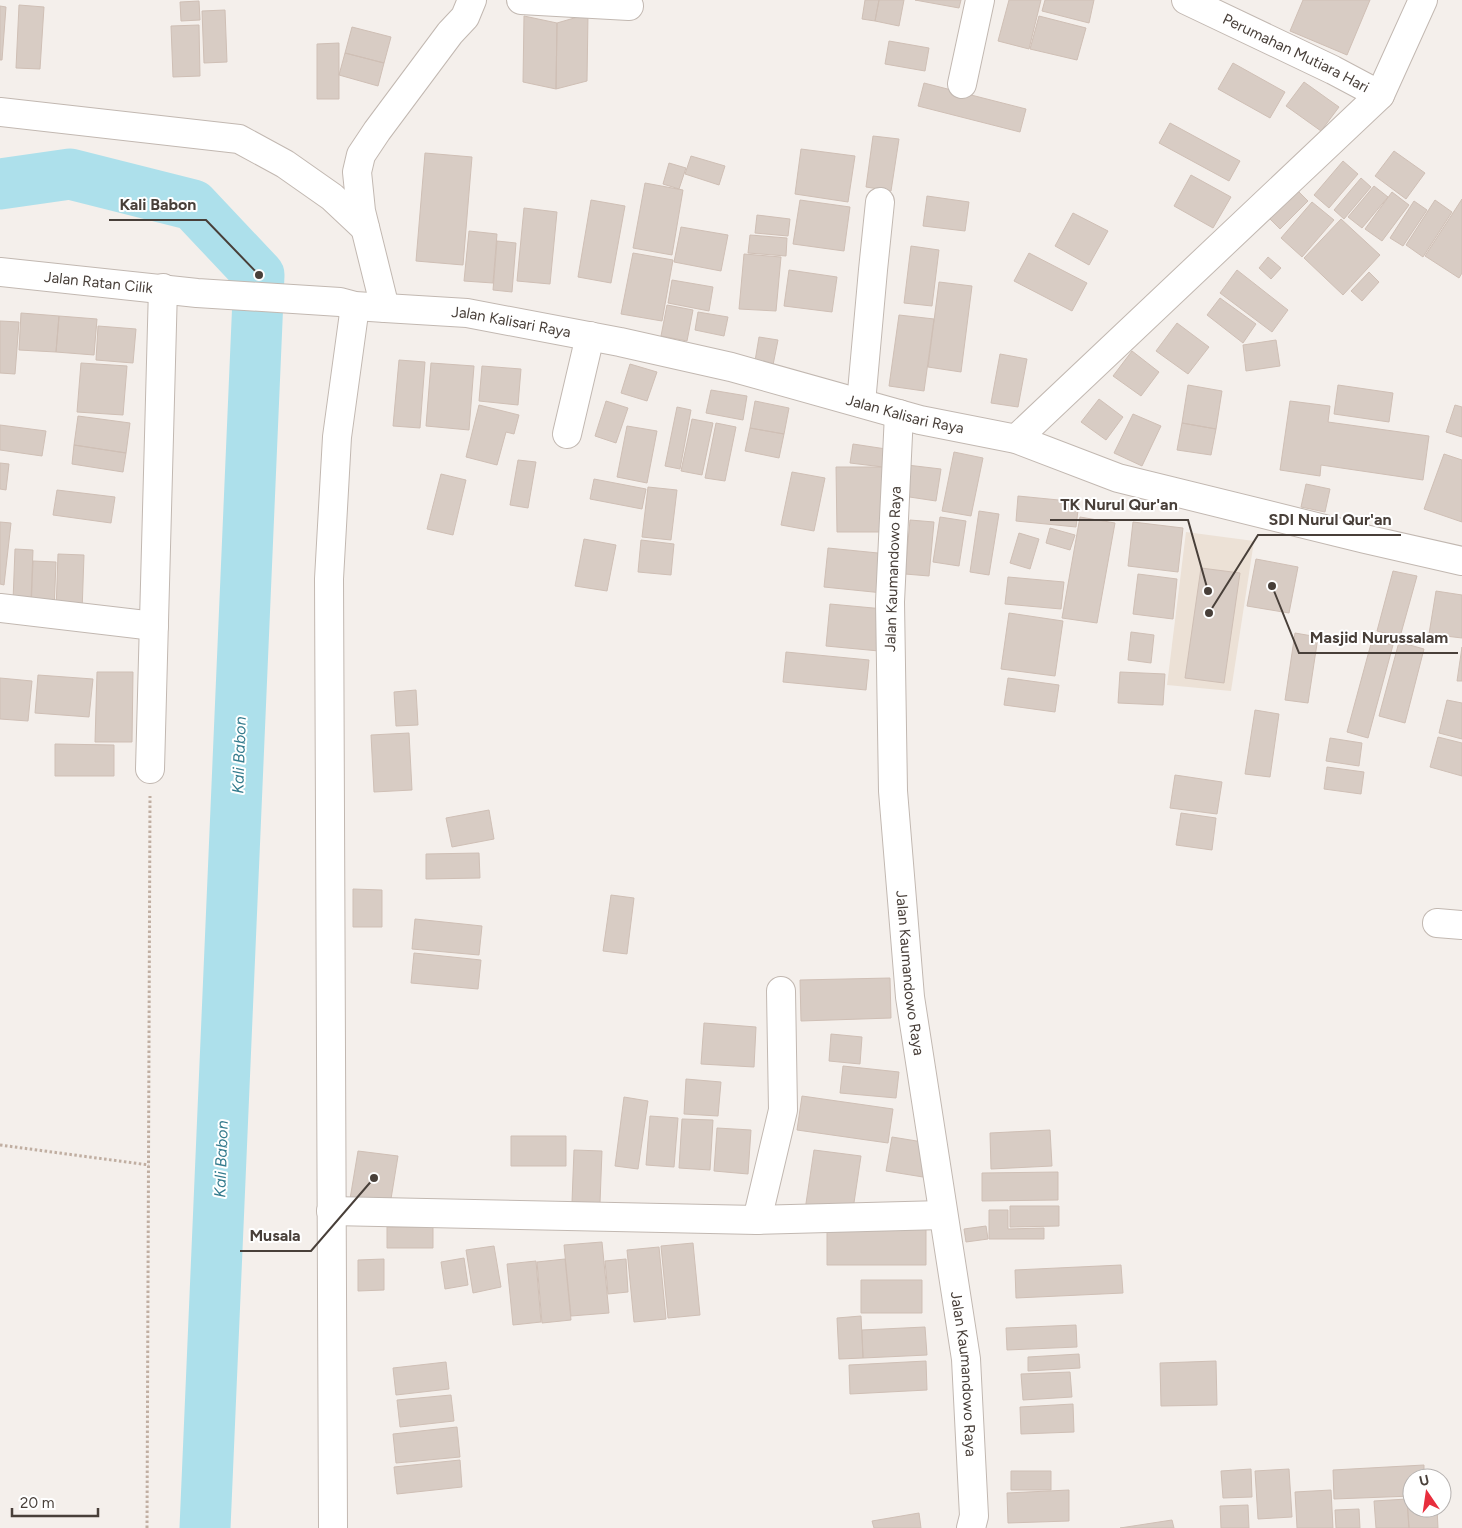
<svg xmlns="http://www.w3.org/2000/svg" width="1462" height="1528" font-family="Figtree,sans-serif">
	<style>
		.education { fill: #ece1d6 }
		.lines { fill: none; stroke-linecap: round; stroke-linejoin: round }
		.river { stroke: #ade0eb; stroke-width: 51 }
		.building { fill: #d8ccc4; stroke: #cfbfb5 }
		.minor-casing { stroke: #c2b8b1; stroke-width: 30 }
		.path { stroke: #c0aea1; stroke-width: 3; stroke-dasharray: 2.5 2.5; stroke-linecap: butt }
		.minor { stroke: #fff; stroke-width: 28 }
		.labels { text-anchor: middle; dominant-baseline: central; stroke-width: 4; stroke-linejoin: round; paint-order: stroke }
		.street-label { font-size: 15px; fill: #483f39; stroke: #fff }
		.water-label { font-size: 16px; font-style: italic; fill: #337b8d; stroke: #fff }
		.leader { fill: none; stroke: #483f39; stroke-width: 2 }
		.callout-dot { fill: #483f39; stroke: #fff; stroke-width: 2 }
		.callout-label { font-size: 16px; text-anchor: middle; font-weight: bold; fill: #483f39; stroke: #fff; stroke-width: 4; stroke-linejoin: round; paint-order: stroke }
	</style>
	<rect width="100%" height="100%" fill="#f4efeb"/>
	<path class="education" d="M1186,532L1254,541L1231,691L1167,685Z"/>
	<g class="lines">
		<path class="river" d="M0,184L70,174L193,205L259,275L205,1528"/>
	</g>
	<path class="building" d="M865,0H879L875,21L862,19Z
		M879,0H904L899,26L875,21Z
		M915,0H961L959,8Z
		M1009,0H1041L1029,49L998,41Z
		M1045,0H1094L1089,23L1042,11Z
		M1303,0H1370L1347,55L1290,31Z
		M199,1L200,20L181,21L180,2Z
		M19,5L44,7L40,69L16,68Z
		M0,6L6,7L2,60H0Z
		M225,10L227,62L204,63L202,11Z
		M588,14L587,81L556,89L557,23Z
		M524,16L557,23L556,89L523,82Z
		M1039,16L1086,28L1077,60L1030,49Z
		M199,25L200,76L173,77L171,26Z
		M352,27L391,37L384,63L345,53Z
		M889,41L929,48L925,71L885,64Z
		M339,43V99H317V44Z
		M345,53L384,63L378,86L339,75Z
		M1233,63L1285,92L1270,118L1218,89Z
		M1304,82L1339,107L1321,131L1286,106Z
		M924,83L1026,109L1020,132L918,106Z
		M1170,123L1240,161L1229,181L1159,143Z
		M873,136L899,139L891,191L866,187Z
		M801,149L855,156L848,202L795,194Z
		M1394,151L1425,173L1406,199L1375,176Z
		M425,153L472,157L463,265L416,261Z
		M691,156L725,166L719,185L685,174Z
		M1343,161L1358,174L1329,208L1314,195Z
		M669,163L686,168L679,189L663,184Z
		M1191,175L1231,197L1213,228L1174,206Z
		M1361,178L1371,187L1344,219L1334,210Z
		M645,183L683,190L672,255L633,248Z
		M1374,186L1388,197L1362,228L1348,217Z
		M1298,191L1308,201L1280,229L1270,219Z
		M1392,192L1409,205L1382,241L1365,229Z
		M927,196L969,202L965,231L923,226Z
		M1462,199V273L1459,278L1425,256Z
		M591,200L625,206L611,283L578,277Z
		M800,200L850,207L844,251L793,244Z
		M1435,200L1452,212L1423,257L1406,245Z
		M1414,201L1427,210L1403,246L1390,238Z
		M1312,202L1334,220L1302,257L1281,238Z
		M524,208L557,212L550,284L517,281Z
		M1073,213L1108,231L1089,265L1055,246Z
		M757,215L790,219L788,236L755,233Z
		M1341,219L1380,255L1343,295L1304,258Z
		M681,227L728,235L721,271L674,262Z
		M469,231L497,234L493,283L464,281Z
		M750,235L787,238L786,256L748,253Z
		M497,241L516,243L512,292L493,290Z
		M911,246L939,250L932,306L904,303Z
		M633,253L673,260L662,321L621,314Z
		M1029,253L1087,283L1072,311L1014,281Z
		M744,254L781,257L776,311L739,309Z
		M1268,257L1281,268L1271,279L1259,268Z
		M789,270L837,277L832,312L784,306Z
		M1237,270L1288,310L1272,332L1220,293Z
		M1369,272L1379,282L1362,301L1351,291Z
		M672,280L713,287L709,311L668,303Z
		M939,282L972,286L961,372L928,367Z
		M1220,298L1256,324L1243,343L1207,315Z
		M667,305L693,310L687,341L661,336Z
		M698,312L728,317L724,336L695,330Z
		M21,313L59,316L56,352L19,350Z
		M899,315L934,319L924,391L889,386Z
		M59,316L97,319L94,355L56,352Z
		M0,321L19,322L15,374L0,373Z
		M1177,323L1209,347L1188,374L1156,351Z
		M98,326L136,329L133,363L96,360Z
		M759,337L778,340L772,370L754,367Z
		M1276,340L1280,366L1246,371L1243,345Z
		M1132,351L1159,372L1141,396L1113,376Z
		M1000,354L1027,359L1018,407L991,403Z
		M399,360L425,362L420,428L393,426Z
		M81,363L127,366L123,415L77,412Z
		M431,363L474,366L469,430L426,426Z
		M630,364L657,372L647,401L621,393Z
		M482,366L521,369L518,405L479,401Z
		M1188,385L1222,391L1216,429L1182,423Z
		M1338,385L1393,393L1389,422L1334,414Z
		M711,390L747,396L743,420L706,413Z
		M1099,399L1123,417L1106,440L1081,422Z
		M606,401L628,408L616,443L595,436Z
		M755,401L789,408L784,434L750,428Z
		M1290,401L1330,406L1328,422L1429,436L1423,480L1321,465L1320,476L1280,470Z
		M479,405L519,415L514,434L506,432L497,465L466,457Z
		M1455,405L1462,407V437L1446,432Z
		M677,407L691,410L680,469L665,466Z
		M1133,414L1161,426L1142,466L1114,453Z
		M78,416L130,423L126,453L74,445Z
		M692,419L713,423L702,475L681,471Z
		M716,423L736,427L725,481L705,478Z
		M1182,423L1216,429L1211,455L1177,450Z
		M0,425L46,431L42,456L0,450Z
		M627,426L657,431L647,483L617,477Z
		M750,428L784,434L779,458L745,451Z
		M853,444L886,449L883,467L850,463Z
		M74,445L126,453L123,472L72,464Z
		M954,452L983,458L971,516L942,511Z
		M1444,454L1462,460V522L1424,509Z
		M518,460L536,462L528,508L510,505Z
		M0,463L9,464L6,490L0,489Z
		M907,465L941,469L936,501L903,496Z
		M836,467H883V532H837Z
		M792,472L825,478L814,531L781,525Z
		M441,474L466,480L453,535L427,529Z
		M594,479L646,489L642,509L590,499Z
		M1306,484L1330,489L1325,512L1301,507Z
		M648,487L677,490L671,540L642,537Z
		M57,490L115,497L111,523L53,515Z
		M1018,496L1079,502L1076,527L1016,521Z
		M979,511L999,514L989,575L970,572Z
		M940,517L966,521L959,566L933,562Z
		M1080,517L1115,523L1097,623L1062,618Z
		M910,520L934,522L929,576L905,574Z
		M0,522L11,523L4,585L0,584Z
		M1133,522L1183,528L1178,572L1128,566Z
		M1050,528L1075,535L1070,550L1046,543Z
		M1019,533L1039,539L1030,569L1010,563Z
		M584,539L616,545L607,591L575,586Z
		M641,540L674,544L671,575L638,572Z
		M828,548L888,554L883,593L824,587Z
		M15,549L33,550L31,601H13Z
		M58,554L84,555L82,612L56,611Z
		M1256,559L1298,567L1289,613L1247,606Z
		M33,561L56,562L54,611L31,610Z
		M1201,568L1240,573L1224,683L1185,678Z
		M1393,571L1417,576L1400,637L1377,631Z
		M1138,574L1177,579L1173,619L1133,614Z
		M1008,577L1064,582L1061,609L1005,604Z
		M1436,591L1462,595V638L1429,634Z
		M830,604L884,609L879,651L826,646Z
		M1009,613L1063,621L1055,676L1001,669Z
		M1131,632L1154,635L1151,663L1128,660Z
		M1295,633L1318,637L1308,703L1285,700Z
		M1372,640L1393,645L1368,738L1347,732Z
		M1399,642L1424,649L1405,723L1379,716Z
		M1462,647V681H1457Z
		M786,652L869,660L866,690L783,682Z
		M97,672H133L132,742H95Z
		M1120,672L1165,674L1163,705L1118,703Z
		M38,675L93,679L89,717L35,713Z
		M0,678L32,681L28,721L0,719Z
		M1008,678L1059,685L1055,712L1004,705Z
		M416,690L418,725L396,726L394,692Z
		M1447,700L1462,703V739L1439,733Z
		M1255,710L1279,714L1270,777L1245,774Z
		M409,733L412,790L374,792L371,735Z
		M1438,737L1462,743V776L1430,767Z
		M1330,738L1362,743L1359,766L1326,761Z
		M55,744L114,745V776H55Z
		M1327,767L1364,772L1361,794L1324,789Z
		M1175,775L1222,782L1217,814L1170,808Z
		M489,810L494,839L452,847L446,818Z
		M1181,813L1216,818L1212,850L1176,845Z
		M479,853L480,878L426,879V854Z
		M353,889L382,890V927H353Z
		M611,895L634,898L627,954L603,951Z
		M415,919L482,926L479,955L412,949Z
		M414,953L481,960L478,989L411,983Z
		M890,978L891,1018L801,1021L800,980Z
		M704,1023L756,1027L754,1067L701,1064Z
		M831,1034L862,1037L860,1064L829,1061Z
		M843,1066L899,1072L896,1098L840,1093Z
		M686,1079L721,1082L718,1116L684,1114Z
		M802,1096L893,1109L888,1143L797,1130Z
		M624,1097L648,1101L638,1169L615,1166Z
		M650,1116L678,1118L674,1167L646,1165Z
		M682,1119L713,1120L710,1170L679,1168Z
		M717,1128L751,1130L748,1174L714,1171Z
		M1050,1130L1052,1166L991,1169L990,1133Z
		M511,1136H566V1166H511Z
		M892,1137L929,1143L923,1177L886,1171Z
		M574,1150L602,1151L600,1203L572,1202Z
		M814,1150L861,1156L852,1216L805,1210Z
		M358,1151L398,1156L390,1205L350,1199Z
		M1058,1172V1200L982,1201V1173Z
		M1010,1206H1059V1226L1010,1227Z
		M989,1210H1008V1229L1044,1228V1239H989Z
		M827,1223H926V1265H827Z
		M986,1226L988,1239L966,1242L964,1229Z
		M387,1227H433V1248H387Z
		M602,1242L609,1313L571,1316L564,1245Z
		M693,1243L700,1315L668,1318L661,1246Z
		M494,1246L501,1287L473,1293L466,1250Z
		M659,1247L666,1319L634,1322L627,1250Z
		M464,1258L468,1285L445,1289L441,1262Z
		M384,1259V1290L358,1291V1260Z
		M565,1259L571,1320L542,1323L537,1262Z
		M626,1259L628,1292L608,1294L605,1261Z
		M536,1261L541,1322L513,1325L507,1264Z
		M1121,1265L1123,1293L1016,1298L1015,1270Z
		M861,1280H922V1313H861Z
		M861,1316L863,1358L839,1359L837,1318Z
		M1076,1325L1077,1347L1007,1350L1006,1328Z
		M925,1327L927,1355L863,1358L862,1330Z
		M1079,1354L1080,1368L1028,1371V1357Z
		M926,1361L927,1390L850,1394L849,1365Z
		M1216,1361L1217,1405L1161,1406L1160,1363Z
		M446,1362L449,1389L396,1395L393,1368Z
		M1070,1372L1072,1397L1023,1400L1021,1374Z
		M451,1395L454,1421L400,1427L397,1400Z
		M1073,1404L1074,1432L1021,1434L1020,1407Z
		M457,1427L460,1457L396,1463L393,1434Z
		M460,1460L462,1487L397,1494L394,1467Z
		M1424,1465V1478H1412V1496L1334,1499L1333,1470Z
		M1251,1469L1252,1497L1223,1498L1221,1471Z
		M1289,1469L1292,1517L1258,1519L1255,1471Z
		M1011,1471H1051V1490H1011Z
		M1069,1490V1521L1008,1523L1007,1493Z
		M1331,1490L1333,1528H1297L1295,1492Z
		M1407,1499H1412V1508H1437L1438,1528H1409Z
		M1407,1499L1409,1528H1376L1374,1501Z
		M1248,1505L1249,1528H1221L1220,1506Z
		M1359,1509L1360,1528H1336L1335,1510Z
		M919,1513L921,1528H874L872,1521Z
		M1172,1520L1174,1528H1120Z"/>
	<g class="lines">
		<defs>
			<g id="minor">
				<path d="M521,0L629,6"/>
				<path id="s1" d="M1186,0L1333,70L1380,95"/>
				<path d="M962,84L980,0"/>
				<path d="M0,112L239,139L285,164L332,197L365,228"/>
				<path id="s2" d="M0,272L197,293L340,302L355,306L385,308L467,313L620,342L731,367L920,420L1016,439L1118,478L1365,539L1462,561"/>
				<path d="M385,308L361,211L357,172L361,155L377,131L450,33L465,17L472,0"/>
				<path d="M861,403L873,270L880,202"/>
				<path id="s3" d="M899,414L890,602L893,791L910,997L966,1359L974,1516L971,1528"/>
				<path d="M567,434L590,336"/>
				<path d="M1016,439L1380,95L1423,0"/>
				<path d="M0,608L154,626"/>
				<path d="M150,769L163,288"/>
				<path d="M1437,923L1462,925"/>
				<path d="M331,1211L757,1220L943,1215"/>
				<path d="M757,1220L783,1110L781,991"/>
				<path d="M333,1528L329,579L337,437L355,306"/>
			</g>
		</defs>
		<use href="#minor" class="minor-casing"/>
		<path class="path" d="M0,1145L149,1165
			M147,1528L150,796"/>
		<use href="#minor" class="minor"/>
	</g>
	<g class="labels">
		<g class="street-label">
			<text stroke="none"><textPath href="#s1" startOffset="122">Perumahan Mutiara Hari</textPath></text>
			<text stroke="none"><textPath href="#s2" startOffset="99">Jalan Ratan Cilik</textPath></text>
			<text stroke="none"><textPath href="#s2" startOffset="514">Jalan Kalisari Raya</textPath></text>
			<text stroke="none"><textPath href="#s2" startOffset="919">Jalan Kalisari Raya</textPath></text>
			<text transform="translate(893 569) rotate(-88)">Jalan Kaumandowo Raya</text>
			<text stroke="none"><textPath href="#s3" startOffset="560">Jalan Kaumandowo Raya</textPath></text>
			<text stroke="none"><textPath href="#s3" startOffset="965">Jalan Kaumandowo Raya</textPath></text>
		</g>
		<g class="water-label">
			<text transform="translate(239 755) rotate(-88)">Kali Babon</text>
			<text transform="translate(221 1159) rotate(-88)">Kali Babon</text>
		</g>
	</g>
	<path class="leader" d="M259 275L206 220H109M1208 591L1188 520H1050M1209 613L1258 535H1401M1272 586L1299 653H1458M374 1178L311 1251H240"/>
	<g class="callout-dot">
		<circle cx="259" cy="275" r="5"/>
		<circle cx="1208" cy="591" r="5"/>
		<circle cx="1209" cy="613" r="5"/>
		<circle cx="1272" cy="586" r="5"/>
		<circle cx="374" cy="1178" r="5"/>
	</g>
	<g class="callout-label">
		<text x="158" y="210">Kali Babon</text>
		<text x="1119" y="510">TK Nurul Qur'an</text>
		<text x="1330" y="525">SDI Nurul Qur'an</text>
		<text x="1379" y="643">Masjid Nurussalam</text>
		<text x="275" y="1241">Musala</text>
	</g>
	<g transform="translate(1427 1493) rotate(347)"><circle r="24" fill="#ffffff" stroke="#b6b2b0"/>
	<path d="M0-4L9 19L0 12L-9 19Z" fill="#e82e3d"/>
	<text y="-8" font-size="14" font-weight="bold" text-anchor="middle" fill="#483f39">U</text>
	</g>
	<path d="M12 1508v8h86v-8" fill="none" stroke="#483f39" stroke-width="2.5"/>
	<text x="20" y="1508" font-size="15" fill="#483f39" stroke="#ffffff" stroke-width="4" paint-order="stroke">20 m</text>
</svg>
